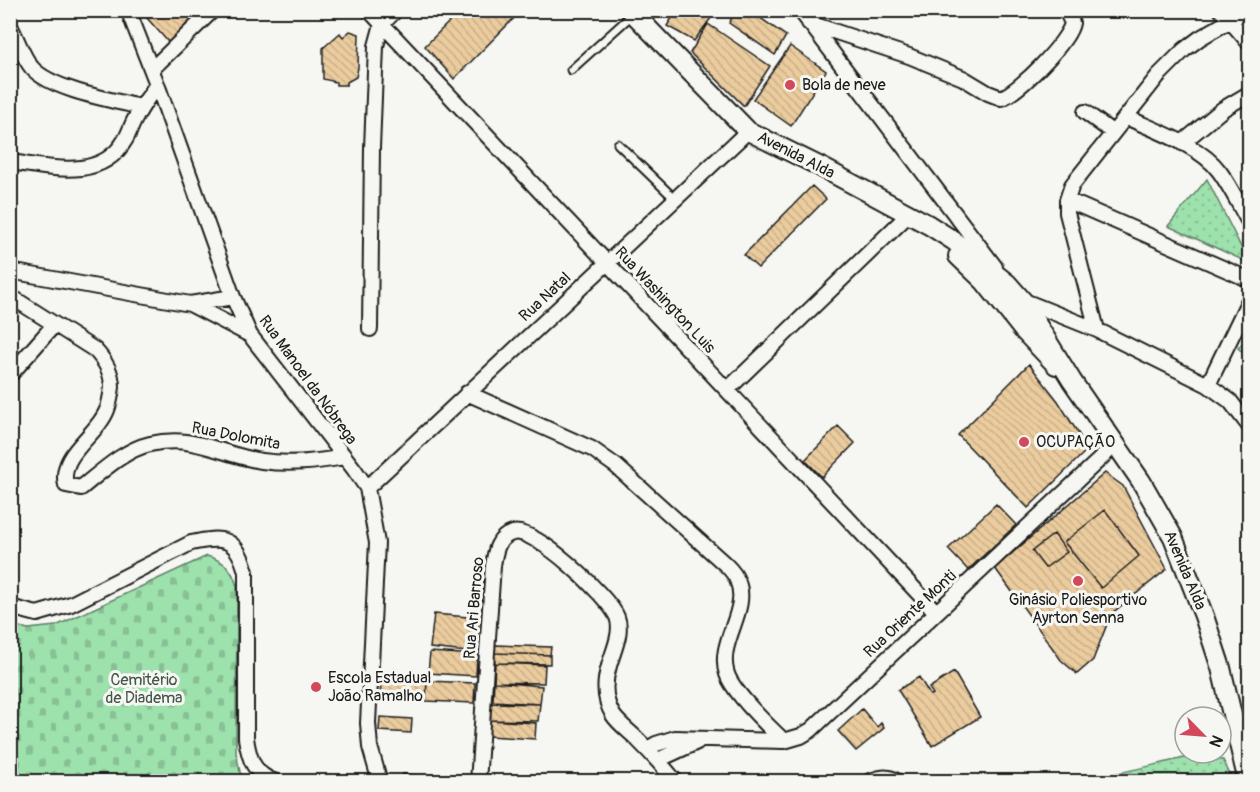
<svg xmlns="http://www.w3.org/2000/svg" width="1260" height="792" font-family="Pangolin,sans-serif">
	<style>
		.grass { fill: url(#grass-dots); stroke: #5c7e64; stroke-width: 1.5 }
		.cemetery { fill: url(#cemetery-stones); stroke: #5c7e64; stroke-width: 1.5 }
		.garden { fill: #9de1ad; stroke: #5c7e64; stroke-width: 1.5 }
		.building { fill: url(#building-back-hatch); stroke: #1c1c1c; stroke-width: 1.5 }
		.lines { fill: none; stroke-linecap: round; stroke-linejoin: round }
		.lane-casing { stroke: #1c1c1c; stroke-width: 11 }
		.street-casing { stroke: #1c1c1c; stroke-width: 18 }
		.secondary-casing { stroke: #1c1c1c; stroke-width: 22 }
		.lane { stroke: #f6f6f2; stroke-width: 7 }
		.street { stroke: #f6f6f2; stroke-width: 14 }
		.secondary { stroke: #f6f6f2; stroke-width: 18 }
		.poi-dot { fill: #d1495b; stroke: #f6f6f2; stroke-width: 2 }
		.labels { text-anchor: middle; dominant-baseline: central; stroke-width: 6; stroke-linejoin: round; paint-order: stroke }
		.poi-label { font-size: 16px; fill: #1c1c1c; stroke: #f6f6f2; text-anchor: start }
		.street-label { font-size: 16px; fill: #1c1c1c; stroke: #f6f6f2 }
		.park-label { font-size: 16px; fill: #435748; stroke: #f6f6f2 }
	</style>
	<defs>
		<pattern id="grass-dots" width="8" height="8" patternUnits="userSpaceOnUse" patternTransform="scale(1.5)"><rect width="8" height="8" fill="#9de1ad"/><path d="M2 2h.1M6 6h.1" fill="none" stroke="#87c094" stroke-width="1.8" stroke-linecap="round"/></pattern>
		<pattern id="cemetery-stones" width="16" height="16" patternUnits="userSpaceOnUse" patternTransform="scale(1.5)"><rect width="16" height="16" fill="#9de1ad"/><path d="M2 7V4a2 2 0 0 1 4 0v3zM10 15v-3a2 2 0 0 1 4 0v3z" fill="#87c094"/></pattern>
		<pattern id="building-back-hatch" width="6" height="6" patternUnits="userSpaceOnUse" patternTransform="scale(1.5)"><rect width="6" height="6" fill="#ebcc9e"/><path d="M-1 5l2 2M0 0l6 6M5-1l2 2" fill="none" stroke="#c9af88"/></pattern>
	</defs>
	<rect width="100%" height="100%" fill="#f6f6f2"/>
	<filter id="ink" filterUnits="userSpaceOnUse"><feTurbulence type="fractalNoise" baseFrequency=".0167" numOctaves="2"/><feDisplacementMap in="SourceGraphic" scale="12" xChannelSelector="R" yChannelSelector="G"/><feConvolveMatrix kernelMatrix="1 2 1 2 8 2 1 2 1" color-interpolation-filters="sRGB"/></filter>
	<g filter="url(#ink)">
		<path class="grass" d="M1207,179L1249,263L1168,226Z
			M1184,758L1223,760L1233,781H1013L1022,776C1072,788 1135,769 1184,758Z"/>
		<path class="cemetery" d="M207,556C224,561 232,568 237,586L236,753L240,772L244,781H28L11,765V625L28,629L56,626Z"/>
		<path class="garden" d="M1249,336V359L1238,348Z"/>
		<path class="building" d="M155,10H198L201,14L169,43L147,18Z
			M461,10H522L454,79L425,46Z
			M677,10H717L694,41L667,26Z
			M736,10H749L786,36L775,55L729,23Z
			M708,24L770,66L744,106L690,53Z
			M350,31L359,34L358,68L356,77L347,82V85H336V82L323,79V48L340,33L343,37Z
			M790,46L826,71L791,126L753,99Z
			M812,186L826,199L758,268L744,255Z
			M1029,364L1058,401L1088,449L1028,508L958,435Z
			M838,426L855,443L822,477L805,460Z
			M1105,473L1123,486L1167,569L1111,614L1093,660L1077,674L1061,660L995,568Z
			M996,504L1016,525L968,570L948,549Z
			M1105,510L1139,556L1101,588L1064,542Z
			M1054,534L1067,552L1045,568L1032,551Z
			M434,614L479,618L476,653L430,648Z
			M495,645L551,647L550,655L494,653Z
			M430,652L477,655L476,676L428,673Z
			M494,653L550,655V664L495,663Z
			M495,663L545,665L544,683L494,682Z
			M954,672L980,717L932,746L898,690L919,677L930,695L933,694L929,688Z
			M381,680L427,681L426,701L380,699Z
			M427,681L475,683L474,703L426,701Z
			M494,682L542,686L540,704L493,701Z
			M490,703L540,704L538,721L489,720Z
			M862,709L877,727L881,723L884,728L856,751L838,731Z
			M380,717L412,719L411,733L379,731Z
			M489,720L536,723L535,739L488,736Z
			M403,774L425,776V782H402Z"/>
		<g class="lines">
			<defs>
				<path id="lane" d="M571,70L633,14
					M618,144L674,198
					M860,782C876,774 889,769 904,782"/>
				<path id="street" d="M128,10L157,84L233,297L250,335L354,469L367,488L377,543L368,723L370,747L380,782
					M369,10L936,612
					M800,10L995,267
					M1221,10L1250,44
					M809,23L909,56L963,78L988,93L1001,98C1019,92 1069,41 1072,23L1066,10
					M10,26C18,40 22,56 32,68C52,90 112,100 141,107
					M152,69L213,10
					M1085,112L1112,132
					M1126,117C1154,130 1201,146 1219,171C1231,187 1240,207 1250,224
					M1182,143L1223,109L1250,93
					M10,162C49,167 101,182 125,140C129,134 131,126 135,119C141,107 150,95 157,84
					M1067,200L1250,280
					M10,271L190,304L233,297
					M10,296L95,350C105,361 112,372 112,387C111,395 110,403 107,410C97,436 58,454 66,485L81,488C101,472 124,450 150,444C196,434 220,455 262,461C290,465 316,462 344,457
					M1022,300L1097,330L1208,385L1230,401L1250,427
					M190,304L250,335
					M370,329L372,148L376,46L382,24L396,10
					M1097,330L1067,213V200L1072,185L1158,76L1184,50L1200,38L1248,10
					M10,375L54,325
					M1208,385L1250,298
					M727,390L909,214
					M467,393L592,449L616,466L726,565C730,569 735,574 737,580C751,610 716,642 727,674C733,692 769,727 784,741
					M367,488L748,131
					M10,607L37,614L71,604L191,543C223,536 237,537 246,572V738C249,759 254,775 276,782
					M647,749L656,744L675,738L784,741L801,736L811,730L1115,445
					M658,760L697,742
					M10,777L16,782
					M478,782L493,566C495,552 497,537 513,533C534,526 609,597 617,617C623,632 613,651 609,666C604,682 604,700 613,715C618,723 629,731 636,738C650,752 663,766 676,782"/>
				<path id="secondary" d="M630,10L748,131L821,167L929,225L954,241L1007,283L1022,300L1072,381L1141,481L1173,537L1204,616L1221,668L1248,782
					M958,256L984,281L1022,329L1056,365"/>
			</defs>
			<use href="#lane" class="lane-casing"/>
			<use href="#street" class="street-casing"/>
			<use href="#secondary" class="secondary-casing"/>
			<use href="#lane" class="lane"/>
			<use href="#street" class="street"/>
			<use href="#secondary" class="secondary"/>
		</g>
	</g>
	<g class="poi-dot">
		<circle cx="790" cy="85" r="6"/>
		<circle cx="1024" cy="442" r="6"/>
		<circle cx="1078" cy="581" r="6"/>
		<circle cx="316" cy="687" r="6"/>
	</g>
	<g class="labels">
		<g class="poi-label">
			<text x="802" y="85">Bola de neve</text>
			<text x="1036" y="442">OCUPAÇÃO</text>
			<text x="1078" y="600" text-anchor="middle">Ginásio Poliesportivo<tspan x="1078" dy="18">Ayrton Senna</tspan></text>
			<text x="328" y="678">Escola Estadual<tspan x="328" dy="18">João Ramalho</tspan></text>
		</g>
		<g class="street-label">
			<text transform="translate(796 155) rotate(27)">Avenida Alda</text>
			<text transform="translate(545 297) rotate(-43)">Rua Natal</text>
			<text transform="translate(665 300) rotate(47)">Rua Washington Luis</text>
			<text transform="translate(308 380) rotate(54)">Rua Manoel da Nóbrega</text>
			<text transform="translate(236 436) rotate(11)">Rua Dolomita</text>
			<text transform="translate(1185 570) rotate(67)">Avenida Alda</text>
			<text transform="translate(474 608) rotate(-85)">Rua Ari Barroso</text>
			<text transform="translate(910 614) rotate(-43)">Rua Oriente Monti</text>
		</g>
		<g class="park-label">
			<text x="144" y="680">Cemitério<tspan x="144" dy="18">de Diadema</tspan></text>
		</g>
	</g>
	<rect width="1260" height="792" fill="none" stroke="#f6f6f2" stroke-width="36"/>
	<rect x="18" y="18" width="1224" height="756" fill="none" stroke="#1c1c1c" stroke-width="2" filter="url(#ink)"/>
	<g transform="translate(1203 735) rotate(115)"><circle r="28" fill="#f6f6f2" stroke="#9f9f9c" stroke-width="1.5"/>
	<path d="M0-4.5L10 22L0 15L-10 22Z" fill="#d1495b"/>
	<text y="-9" font-size="16" font-weight="bold" text-anchor="middle" fill="#1c1c1c">N</text>
	</g>
</svg>
